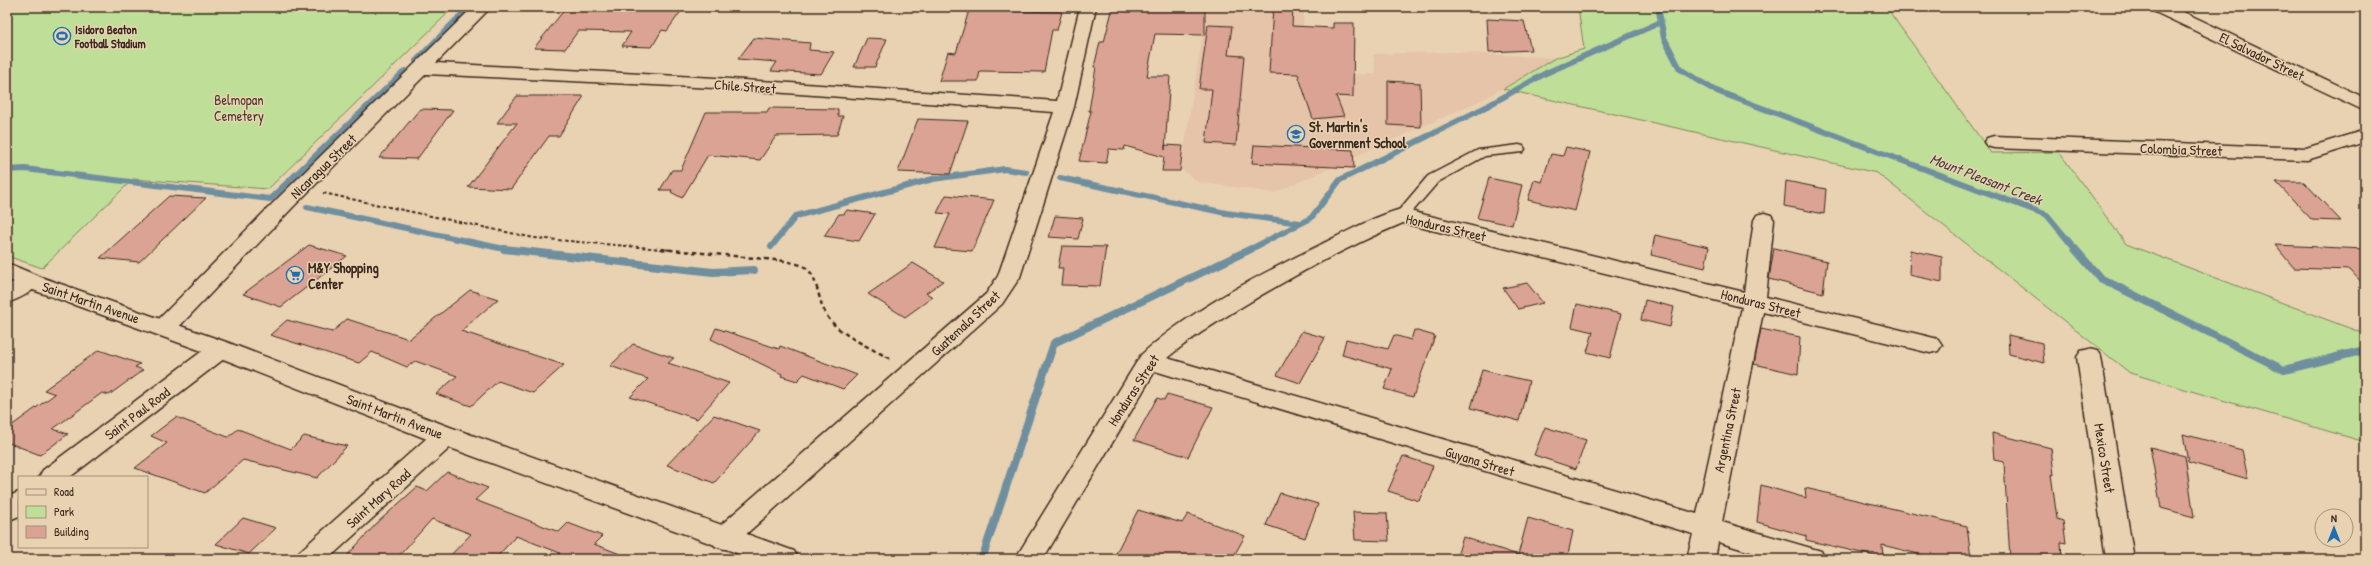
<svg xmlns="http://www.w3.org/2000/svg" width="2372" height="566" font-family="'Patrick Hand',sans-serif">
	<style>
		.built { fill: #e5c4a9 }
		.green { fill: #bfde97; stroke: #7d845a }
		.lines { fill: none; stroke-linecap: round; stroke-linejoin: round }
		.stream-far1 { stroke: #6f8f9e; stroke-width: 6 }
		.stream { stroke: #6f8f9e; stroke-width: 8 }
		.building { fill: #dba394; stroke: #3b2a1e }
		.lane-casing { stroke: #3b2a1e; stroke-width: 3 }
		.street-casing { stroke: #3b2a1e; stroke-width: 3 }
		.secondary-casing { stroke: #3b2a1e; stroke-width: 3 }
		.path-far1 { stroke: #3b2a1e; stroke-width: 2; stroke-dasharray: 3.5 2.5; stroke-linecap: butt }
		.path { stroke: #3b2a1e; stroke-width: 2.5; stroke-dasharray: 4.5 3.5; stroke-linecap: butt }
		.lane { fill: #e9d2b2; fill-rule: evenodd }
		.street { fill: #e9d2b2; fill-rule: evenodd }
		.secondary { fill: #e9d2b2; fill-rule: evenodd }
		.labels { text-anchor: middle; dominant-baseline: central; stroke-width: 3; stroke-linejoin: round; paint-order: stroke }
		.far-poi-label { font-size: 12px; font-weight: bold; fill: #3b2a1e; stroke: #e9d2b2; text-anchor: start }
		.street-label { font-size: 14px; fill: #3b2a1e; stroke: #e9d2b2 }
		.park-label { font-size: 14px; fill: #483c2a; stroke: #e9d2b2 }
		.poi-label { font-size: 14px; font-weight: bold; fill: #3b2a1e; stroke: #e9d2b2; text-anchor: start }
		.water-label { font-size: 15px; font-style: italic; fill: #48433e; stroke: #e9d2b2 }
	</style>
	<rect width="100%" height="100%" fill="#e9d2b2"/>
	<filter id="ink" filterUnits="userSpaceOnUse"><feTurbulence type="fractalNoise" baseFrequency=".025" numOctaves="2"/><feDisplacementMap in="SourceGraphic" scale="8" xChannelSelector="R" yChannelSelector="G"/><feConvolveMatrix kernelMatrix="1 2 1 2 8 2 1 2 1" color-interpolation-filters="sRGB"/></filter>
	<g filter="url(#ink)">
		<path class="built" d="M1207,7H1304L1301,75L1376,74L1373,54L1452,52L1555,58L1484,99L1274,193L1198,182L1181,169Z"/>
		<path class="green" d="M7,7H454L268,189L133,179L42,268L7,256Z
			M1578,7H1886L1991,153L2059,152L2126,244L2365,334V442L2130,373L1877,173L1503,89L1555,58L1584,49Z"/>
		<g class="lines">
			<path class="stream-far1" d="M1658,7L1664,38L1680,69L1714,90L2047,215L2076,250
				M416,61L469,7
				M7,170L25,169L270,199L405,71
				M1060,178L1226,213L1300,223
				M307,207L509,250
				M771,247L796,216L933,179L1005,169L1026,172
				M1249,250L1311,218L1340,180L1482,109L1546,73L1661,22"/>
			<path class="stream" d="M504,249L713,272L754,270
				M2075,249L2100,278L2284,370L2365,350
				M982,559L1054,343L1251,249"/>
		</g>
		<path class="building" d="M590,7H684L667,31L662,30L652,47L622,46L631,32L578,31L565,49L534,48L565,9L588,10Z
			M970,7H1016L1015,11L1062,12L1057,30H1052L1044,72L980,71L978,81H939L948,52L956,53Z
			M1113,7H1205V35L1155,34L1147,76H1170L1165,150V145L1183,146L1180,171H1162L1164,157L1125,146L1124,150L1109,149L1106,163L1079,161L1091,111H1089L1096,67H1094L1100,42H1104Z
			M1273,7H1293L1292,26L1333,28V23H1354L1353,97L1336,96L1344,116L1313,119L1298,74L1269,73Z
			M1487,19L1524,21L1531,50L1489,52Z
			M1208,25L1232,26L1228,55L1244,56L1236,145L1206,143L1212,89H1199Z
			M754,38L810,43L809,50L834,52L821,74L771,71L777,62L738,59Z
			M867,38L887,39L875,67H854Z
			M1388,81L1420,83L1421,127L1388,125Z
			M517,96H584L559,136H549L511,189L468,187L517,123H497Z
			M769,108L838,109V116H843L837,135L776,136L760,160L708,155L682,198L671,192L672,190H660L672,170H681L706,112H767Z
			M420,109L453,110L417,159L379,158Z
			M918,119L968,121L950,174L898,172Z
			M1254,145L1353,150L1354,168L1252,163Z
			M1566,147L1590,152L1575,211L1528,200L1534,180L1542,182L1551,154L1563,156Z
			M1489,178L1522,185L1512,225L1477,218Z
			M1786,181L1826,189L1824,214L1784,206Z
			M2276,182H2304L2341,221L2312,220Z
			M946,195L994,200L972,251L935,248L950,214L937,213Z
			M169,196L206,198L139,262L100,258Z
			M847,210L875,214L859,241L824,236L839,214H844Z
			M1055,216L1083,218L1078,239L1049,237Z
			M1655,235L1709,247L1705,268L1651,255Z
			M309,245L347,256L281,307L243,294Z
			M2275,245L2365,249V286L2350,270L2294,268Z
			M1062,246L1106,247L1100,286L1061,285L1063,268H1058Z
			M1774,248L1827,261L1823,293L1769,279Z
			M1910,250L1942,257V282L1909,275Z
			M913,263L943,281L926,293L933,297L905,317L868,294Z
			M1527,283L1543,303L1518,309L1503,288Z
			M470,290L498,299L461,331L564,365L533,393L498,381L471,406L436,394L457,376L415,361L407,367L372,352L359,363L270,335L287,320L332,332L347,319L409,339Z
			M1645,300L1674,307L1670,327L1641,320Z
			M1577,304L1621,314L1610,358L1587,352L1593,332L1572,327Z
			M716,328L779,349L780,346L857,375L843,389L804,374L797,381L781,376L782,374L711,339Z
			M1761,329L1800,337L1798,374L1754,364Z
			M1414,330L1435,336L1413,397L1384,389L1392,369L1342,355L1346,339L1388,349L1394,335L1411,340Z
			M1302,331L1325,338L1300,383L1277,375Z
			M2008,335L2042,343L2044,363L2009,354Z
			M633,344L674,358L668,363L729,383L697,419L630,397L648,379L610,366Z
			M99,350L140,364L135,367L143,370L109,395L102,393L53,429L68,434L40,455L7,442V429L55,394L44,390Z
			M1482,370L1529,381L1519,421L1471,408Z
			M1167,394L1213,407L1188,457L1134,440L1157,398L1164,400Z
			M714,415L760,431L714,483L667,465Z
			M176,417L228,437L238,429L291,449L304,436L347,446L317,478L243,460L205,493L135,468L167,443L151,436Z
			M1545,427L1586,440L1576,469L1534,455Z
			M1992,433L2051,448L2054,475L2051,474L2057,519L2063,521L2066,543L2061,542L2062,559H2010L2004,462L1994,460Z
			M2183,434L2242,450L2248,479L2188,462Z
			M2150,447L2185,456L2194,517L2161,508Z
			M1403,456L1433,466L1419,501L1388,491Z
			M447,472L488,488L475,500L559,532L568,523L602,536L594,544L628,557V559H554L560,553L516,536L495,559H447L471,534L432,519L396,559H344L377,523L417,487L427,491Z
			M1761,485L1806,498L1805,488L1967,526L1971,559H1939L1882,545L1883,558L1806,540V536L1757,522Z
			M1280,493L1318,504L1305,538L1266,525Z
			M1138,510L1182,523L1188,514L1245,536L1232,559H1220L1204,553L1201,559H1113Z
			M1353,512L1387,513L1389,541L1355,540Z
			M243,518L276,528L249,554L216,544Z
			M1528,518L1573,531L1567,559H1456L1463,537L1518,555Z"/>
		<g class="lines">
			<defs>
				<path id="lane" d="M1519,145L1523,146L1525,149L1523,152L1485,156L1438,182L1406,219L1401,220L1394,216L1428,176L1478,150Z"/>
				<path id="street" d="M473,7H491L436,63L715,78L1057,101L1080,7H1096L1074,107L1020,277L1002,304L733,546L724,549L715,546L711,538L715,530L986,294L998,276L1054,112L715,88L426,74L293,207L172,334L164,336L156,334L153,328L156,322L279,197Z
					M2151,7H2173L2365,98V111L2153,11Z
					M2365,130V142L2307,160L1994,148L1987,146L1984,142L1987,138L1994,136L2306,148Z
					M1401,209L1744,292L1754,220L1757,215L1764,213L1771,215L1774,220L1766,297L1930,337L1938,339L1942,345L1938,351L1930,353L1763,312L1722,522L1821,551L1825,559H1774L1718,542L1715,559H1687L1693,534L1155,371L1043,559H1015L1141,355C1189,311 1261,274 1320,245C1346,232 1373,217 1401,209ZM1403,223L1742,307L1697,514L1167,358C1191,338 1218,321 1245,305C1296,274 1348,246 1403,223Z
					M30,274L38,276L41,281C35,291 19,299 7,303V285Z
					M221,341L229,343L233,349L229,355L70,477H39L43,470L213,343Z
					M2089,349L2097,351L2101,357L2134,559H2106L2077,357L2081,351Z
					M446,427L455,429L458,436L455,443L328,559H296L300,551L437,429Z
					M19,492V516L7,521V497Z"/>
				<path id="secondary" d="M7,263L38,276L229,343L455,429L794,551L798,559H753L437,443L213,355L22,286L7,279Z"/>
			</defs>
			<use href="#lane" class="lane-casing"/>
			<use href="#street" class="street-casing"/>
			<use href="#secondary" class="secondary-casing"/>
			<path class="path-far1" d="M323,193L534,238L673,250"/>
			<path class="path" d="M661,249L786,261C792,263 801,264 806,268C819,277 817,305 830,320C845,338 872,348 892,360"/>
			<use href="#lane" class="lane"/>
			<use href="#street" class="street"/>
			<use href="#secondary" class="secondary"/>
		</g>
	</g>
	<defs>
		<symbol id="stadium-ring" viewBox="-11 -11 22 22"><circle r="9.5" fill="#e9d2b2" stroke="#1f6fb2" stroke-width="1.5"/><path d="M0-5a6.5 5 0 1 0 0 10a6.5 5 0 1 0 0-10ZM-3.5-1.8h7v3.6h-7Z" fill="#1f6fb2"/></symbol>
		<symbol id="school-ring" viewBox="-11 -11 22 22"><circle r="9.5" fill="#e9d2b2" stroke="#1f6fb2" stroke-width="1.5"/><path d="M0-5L7-2L0 1L-7-2ZM-4 1L0 2.5L4 1V4Q0 6-4 4Z" fill="#1f6fb2"/></symbol>
		<symbol id="supermarket-ring" viewBox="-11 -11 22 22"><circle r="9.5" fill="#e9d2b2" stroke="#1f6fb2" stroke-width="1.5"/><path d="M-6-5.5h2.5l.6 2H6L4.5 2H-2.5L-4.4-4H-6ZM-1.5 3.2a1.3 1.3 0 1 0 .1 0ZM3 3.2a1.3 1.3 0 1 0 .1 0Z" fill="#1f6fb2"/></symbol>
	</defs>
	<g fill-rule="evenodd">
		<use href="#stadium-ring" x="52" y="26" width="20" height="20"/>
		<use href="#school-ring" x="1286" y="124" width="20" height="20"/>
		<use href="#supermarket-ring" x="285" y="265" width="20" height="20"/>
	</g>
	<g class="labels">
		<g class="far-poi-label">
			<text x="75" y="29">Isidoro Beaton<tspan x="75" dy="14">Football Stadium</tspan></text>
		</g>
		<g class="street-label">
			<text transform="translate(2262 56) rotate(26)">El Salvador Street</text>
			<text transform="translate(745 86) rotate(4)">Chile Street</text>
			<text transform="translate(2181 149) rotate(2)">Colombia Street</text>
			<text transform="translate(323 166) rotate(-44)">Nicaragua Street</text>
			<text transform="translate(1446 227) rotate(13)">Honduras Street</text>
			<text transform="translate(91 302) rotate(19)">Saint Martin Avenue</text>
			<text transform="translate(1761 303) rotate(14)">Honduras Street</text>
			<text transform="translate(965 323) rotate(-43)">Guatemala Street</text>
			<text transform="translate(1133 390) rotate(-57)">Honduras Street</text>
			<text transform="translate(137 413) rotate(-37)">Saint Paul Road</text>
			<text transform="translate(395 416) rotate(21)">Saint Martin Avenue</text>
			<text transform="translate(1727 430) rotate(-78)">Argentina Street</text>
			<text transform="translate(2105 458) rotate(81)">Mexico Street</text>
			<text transform="translate(1480 461) rotate(17)">Guyana Street</text>
			<text transform="translate(378 498) rotate(-42)">Saint Mary Road</text>
		</g>
		<g class="park-label">
			<text x="239" y="99">Belmopan<tspan x="239" dy="16">Cemetery</tspan></text>
		</g>
		<g class="poi-label">
			<text x="1309" y="126">St. Martin's<tspan x="1309" dy="16">Government School</tspan></text>
			<text x="308" y="267">M&amp;Y Shopping<tspan x="308" dy="16">Center</tspan></text>
		</g>
		<g class="water-label">
			<text transform="translate(1986 179) rotate(21)">Mount Pleasant Creek</text>
		</g>
	</g>
	<rect width="2372" height="566" fill="none" stroke="#e9d2b2" stroke-width="24"/>
	<rect x="12" y="12" width="2348" height="542" fill="none" stroke="#3b2a1e" stroke-width="1.5" filter="url(#ink)"/>
	<rect x="18" y="476" width="130" height="72" fill="#e9d2b2" stroke="#a38f77"/>
	<rect x="26" y="489" width="20" height="6" fill="#e9d2b2" stroke="#a38f77"/>
	<text x="54" y="496" font-size="12" fill="#3b2a1e">Road</text>
	<rect x="26" y="506" width="20" height="12" fill="#bfde97" stroke="#a38f77"/>
	<text x="54" y="516" font-size="12" fill="#3b2a1e">Park</text>
	<rect x="26" y="526" width="20" height="12" fill="#dba394" stroke="#a38f77"/>
	<text x="54" y="536" font-size="12" fill="#3b2a1e">Building</text>
	<g transform="translate(2334 528)"><circle r="19" fill="#e9d2b2" stroke="#a38f77"/>
	<path d="M0-3L7 15L0 10L-7 15Z" fill="#1f6fb2"/>
	<text y="-6" font-size="11" font-weight="bold" text-anchor="middle" fill="#3b2a1e">N</text>
	</g>
</svg>
